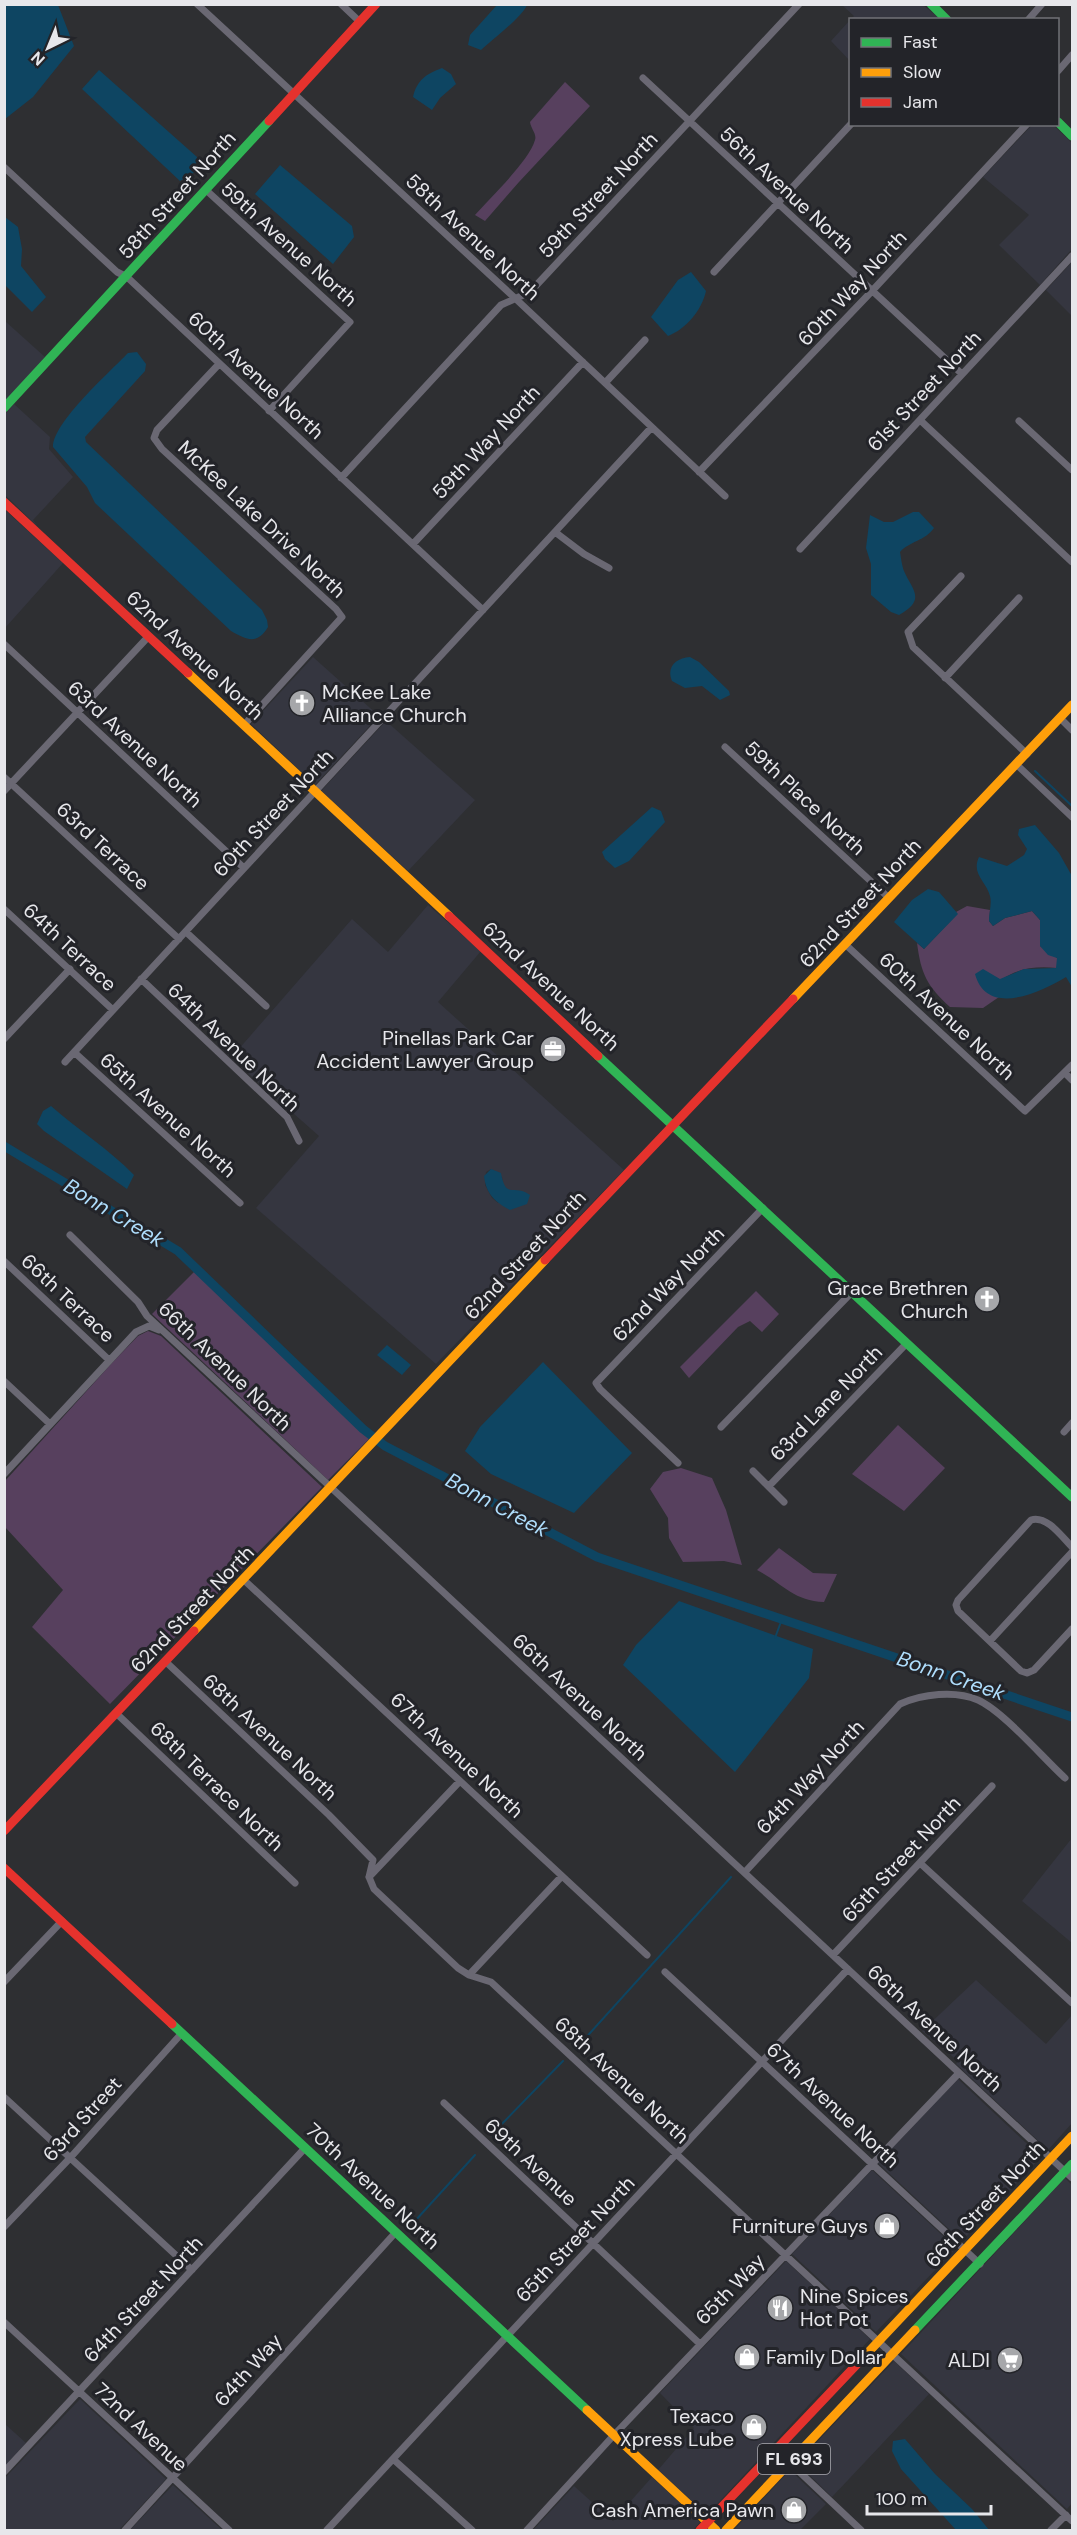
<svg xmlns="http://www.w3.org/2000/svg" width="1077" height="2535" font-family="'DM Sans',sans-serif">
	<style>
		.built { fill: #353640; fill-rule: evenodd }
		.green { fill: #57405e }
		.water { fill: #0e4562 }
		.lines { fill: none; stroke-linecap: round; stroke-linejoin: round }
		.stream { stroke: #0e4562; stroke-width: 2 }
		.canal { stroke: #0e4562; stroke-width: 9 }
		.street { stroke: #6a6873; stroke-width: 7 }
		.fast { stroke: #30b455; stroke-width: 9 }
		.slow { stroke: #ff9f0a; stroke-width: 9 }
		.jam { stroke: #e5322d; stroke-width: 9 }
		.labels { text-anchor: middle; dominant-baseline: central; stroke-width: 6; stroke-linejoin: round; paint-order: stroke }
		.shield { fill: #232429; stroke: #acacb1; stroke-width: 1.5 }
		.shield-label { font-size: 18px; font-weight: bold; fill: #e7e7eb }
		.street-label { font-size: 20px; fill: #e7e7eb; stroke: #232429 }
		.poi-label { font-size: 20px; fill: #e7e7eb; stroke: #232429; text-anchor: end }
		.water-label { font-size: 21px; font-style: italic; fill: #afdefd; stroke: #232429 }
	</style>
	<rect width="100%" height="100%" fill="#2e2f32"/>
	<path class="built" d="M842,5H923L940,19H851L854,16Z
		M850,20V61L831,41Z
		M1032,125H1053L1072,143V249L1040,285L999,245L1029,215L983,177Z
		M1072,262V316L1046,290Z
		M5,321L45,357L5,402Z
		M14,404L50,437L49,449L73,477L33,520L38,527L5,495V414Z
		M4,509L63,563L5,628H4Z
		M313,657L379,716L315,785L251,724Z
		M386,721L475,800L408,871L321,791Z
		M428,905L481,951L438,1002L624,1170L436,1364L256,1208L319,1136L231,1058L352,919L388,952ZM491,1169L502,1177L503,1185L508,1190L516,1191L498,1203L492,1198L485,1185L486,1172Z
		M1072,1838V1943L1022,1901Z
		M976,1980L1046,2044L1072,2015V2123L1048,2150L956,2064L958,2061L922,2031Z
		M958,2079L1041,2157L962,2241L878,2163Z
		M872,2170L956,2248L876,2332L792,2254Z
		M1065,2178L1072,2185V2503L1067,2509L901,2354Z
		M786,2261L870,2339L707,2515L658,2470L694,2428L660,2393Z
		M894,2361L929,2394L832,2497L797,2463Z
		M80,2399L166,2479L119,2530H6L4,2529L5,2478Z
		M5,2424L26,2443L5,2466Z
		M790,2470L826,2504L800,2530H734Z
		M652,2477L700,2522L693,2530H533L574,2486L613,2521Z
		M173,2485L222,2530H130Z"/>
	<path class="green" d="M565,82L590,106L519,182L485,221L475,215C490,198 529,161 535,140C537,134 531,129 530,122Z
		M967,906L990,910L989,921L993,926L1005,918L1032,911L1040,920V946L1057,958V968C1028,965 1007,971 987,992L999,997L983,1008L950,1007C927,986 921,974 917,943L924,949L957,914L956,912Z
		M195,1271L370,1438L328,1480L152,1314Z
		M756,1291L779,1314L762,1332L750,1321L738,1327L689,1378L680,1367Z
		M148,1331L161,1336L322,1487L110,1704L32,1627L63,1590L5,1527V1481L112,1363L138,1336Z
		M898,1425L945,1468L904,1511L852,1474Z
		M681,1468L712,1478L726,1510L742,1565L724,1561L683,1562L669,1538L668,1518L650,1489L663,1472Z
		M779,1548L813,1573L837,1574L824,1602C793,1601 782,1583 757,1570Z"/>
	<path class="water" d="M5,4L58,5L74,46L33,97L5,119Z
		M497,5H527C522,17 493,39 481,50L468,45L470,35Z
		M442,68L451,74L456,84L440,98L432,110L413,97C417,80 426,74 442,68Z
		M99,70L197,157L195,172L180,181L82,89Z
		M280,165L352,226L354,237L333,264L255,194Z
		M5,217L18,227L22,249L21,266L46,297L32,312L5,285Z
		M691,272L706,291C702,310 686,329 668,336L651,317L678,280Z
		M137,352L146,364L145,371L85,437L86,442L262,610L267,620L268,627C257,645 247,640 231,631L95,503L87,487L53,447C53,422 110,372 128,353Z
		M913,512H919L934,528C925,541 910,541 900,552C901,558 902,566 904,571C912,590 927,599 899,615L891,612L871,595V564L866,548L870,515L884,522H893Z
		M690,657L699,662L729,691L730,695L720,700L702,686L685,688L672,681C666,667 676,658 690,657Z
		M652,807L661,811L665,822L629,861L615,868L605,859L602,852Z
		M1035,825L1059,853L1072,876V987L1066,977C1041,992 987,1018 975,974L983,969L1000,979L1024,969L1056,968L1057,958L1048,955L1040,946V920L1032,911L1005,918L993,926L989,921C989,913 992,903 990,896C986,881 971,874 979,857L1007,866L1024,855L1027,849L1018,835L1019,829Z
		M928,889L939,892L958,914L924,949L894,922L912,900Z
		M51,1106C78,1130 109,1149 134,1175L127,1189L44,1131L37,1124L43,1111Z
		M491,1169L501,1173C506,1201 514,1183 530,1195L527,1204L510,1210C495,1202 486,1194 484,1176Z
		M387,1345L411,1365L402,1375L377,1355Z
		M543,1362L632,1453L574,1513L491,1474L465,1451L480,1427Z
		M679,1601L813,1649L809,1678L735,1772L623,1665L636,1645Z
		M905,2439L935,2474L972,2509L989,2530H956L901,2469L892,2451L893,2441Z"/>
	<g class="lines">
		<path class="stream" d="M1035,771L1072,806
			M775,1638L782,1619
			M581,2043L731,1877
			M493,2137L496,2130L563,2061
			M415,2221L475,2155"/>
		<path class="canal" d="M4,1146L178,1251L363,1429L385,1446L597,1557L1072,1717"/>
		<path class="street" d="M197,4L517,300L725,496
			M341,4L360,22
			M1028,20L1042,4
			M1058,71L1072,55
			M643,78L962,374
			M4,167L117,272L127,277L483,610
			M206,190L350,322L269,411
			M714,272L851,124
			M219,364L157,430L154,438L162,449L336,609L342,617L244,725
			M605,383L645,340
			M920,420L1072,562
			M1019,421L1072,470
			M699,472L872,291L1027,124
			M341,478L501,305L530,292L799,4
			M555,532L584,554L609,568
			M413,544L583,362
			M800,549L1072,256
			M961,576L908,632L913,647L1027,754
			M4,644L244,868
			M945,678L1019,598
			M1060,718L1072,730
			M725,747L889,898
			M1017,765L1072,817
			M4,777L179,939
			M4,791L148,637
			M4,909L113,1010
			M186,932L266,1006
			M846,945L1025,1111L1072,1065
			M141,979L287,1117L299,1141
			M4,1039L70,969
			M74,1052L240,1203
			M65,1062L651,428
			M1065,1073L1072,1080
			M70,1235L138,1302L147,1316L1072,2178
			M4,1261L109,1360
			M4,1381L50,1424
			M721,1427L852,1292
			M1064,1432L1072,1423
			M678,1463L600,1389L596,1383L763,1208
			M753,1471L784,1502
			M4,1474L136,1332L149,1326L159,1330
			M769,1486L907,1343
			M1072,1547C1062,1537 1047,1515 1031,1520L958,1600L956,1605L958,1611L1021,1671L1027,1673L1034,1670L1072,1629
			M244,1580L647,1955
			M990,1641L1072,1552
			M166,1662L329,1815L373,1860L369,1877L374,1889L458,1968L469,1975L491,1982L1072,2521
			M117,1714L295,1883
			M920,1863L1072,2003
			M745,1872L900,1704C922,1694 955,1690 978,1700C1003,1711 1043,1758 1065,1778
			M369,1877L460,1781
			M833,1955L992,1786
			M665,1972L980,2264
			M469,1975L562,1876
			M4,1982L62,1921
			M4,2097L192,2270
			M444,2103L700,2344
			M4,2227L70,2158L182,2033
			M4,2322L229,2530
			M781,2444L790,2463L861,2530
			M393,2459L472,2530
			M4,2472L305,2148
			M125,2530L396,2232
			M327,2530L848,1969
			M527,2530L614,2435L959,2073
			M1051,2530L1066,2515"/>
		<path class="fast" d="M931,4L947,20
			M1058,122L1072,136
			M4,408L269,121
			M598,1056L1072,1497
			M172,2024L587,2410
			M915,2330L1072,2164"/>
		<path class="slow" d="M188,673L449,916
			M793,999L1072,705
			M194,1631L545,1260
			M861,2360L1072,2136
			M587,2410L716,2530
			M726,2530L915,2330"/>
		<path class="jam" d="M269,121L376,4
			M4,502L188,673
			M449,916L598,1056
			M545,1260L793,999
			M4,1831L194,1631
			M4,1868L172,2024
			M700,2530L861,2360"/>
	</g>
	<defs>
		<symbol id="church-disc" viewBox="-11 -11 22 22"><circle r="9.5" fill="#a6a7aa" stroke="#232429"/><path d="M-1.2-6h2.4v3.5h3.3v2.4h-3.3V6h-2.4V-.1h-3.3v-2.4h3.3Z" fill="#fff"/></symbol>
		<symbol id="office-disc" viewBox="-11 -11 22 22"><circle r="9.5" fill="#a6a7aa" stroke="#232429"/><path d="M-6-3h4V-5.5h4V-3h4V5H-6ZM-1-4.5V-3h2v-1.5ZM-6 0V1H6V0Z" fill="#fff"/></symbol>
		<symbol id="shop-disc" viewBox="-11 -11 22 22"><circle r="9.5" fill="#a6a7aa" stroke="#232429"/><path d="M-5-2.5h2.3a2.7 3.5 0 0 1 5.4 0H5L5.5 6h-11ZM-1.5-2.5h3a1.5 2.3 0 0 0-3 0Z" fill="#fff"/></symbol>
		<symbol id="restaurant-disc" viewBox="-11 -11 22 22"><circle r="9.5" fill="#a6a7aa" stroke="#232429"/><path d="M-5-6h1v4h1v-4h1v4h1v-4h1v5L-1.5 .5V6h-2V.5L-5-1ZM5-6V6H3V1.5H1.5Q1.5-4 5-6Z" fill="#fff"/></symbol>
		<symbol id="supermarket-disc" viewBox="-11 -11 22 22"><circle r="9.5" fill="#a6a7aa" stroke="#232429"/><path d="M-6-5.5h2.5l.6 2H6L4.5 2H-2.5L-4.4-4H-6ZM-1.5 3.2a1.3 1.3 0 1 0 .1 0ZM3 3.2a1.3 1.3 0 1 0 .1 0Z" fill="#fff"/></symbol>
	</defs>
	<g fill-rule="evenodd">
		<use href="#church-disc" x="287" y="688" width="30" height="30"/>
		<use href="#office-disc" x="538" y="1034" width="30" height="30"/>
		<use href="#church-disc" x="972" y="1284" width="30" height="30"/>
		<use href="#shop-disc" x="872" y="2211" width="30" height="30"/>
		<use href="#restaurant-disc" x="765" y="2293" width="30" height="30"/>
		<use href="#shop-disc" x="732" y="2342" width="30" height="30"/>
		<use href="#supermarket-disc" x="995" y="2345" width="30" height="30"/>
		<use href="#shop-disc" x="739" y="2412" width="30" height="30"/>
		<use href="#shop-disc" x="779" y="2495" width="30" height="30"/>
	</g>
	<g class="labels">
		<rect class="shield" x="758" y="2444" width="72" height="30" rx="4.5"/>
		<g class="shield-label">
			<text x="794" y="2459">FL 693</text>
		</g>
		<g class="street-label">
			<text transform="translate(787 190) rotate(43)">56th Avenue North</text>
			<text transform="translate(177 195) rotate(-48)">58th Street North</text>
			<text transform="translate(598 195) rotate(-47)">59th Street North</text>
			<text transform="translate(473 237) rotate(43)">58th Avenue North</text>
			<text transform="translate(289 244) rotate(42)">59th Avenue North</text>
			<text transform="translate(852 288) rotate(-47)">60th Way North</text>
			<text transform="translate(256 375) rotate(43)">60th Avenue North</text>
			<text transform="translate(924 391) rotate(-47)">61st Street North</text>
			<text transform="translate(486 442) rotate(-47)">59th Way North</text>
			<text transform="translate(262 519) rotate(43)">McKee Lake Drive North</text>
			<text transform="translate(195 655) rotate(43)">62nd Avenue North</text>
			<text transform="translate(135 744) rotate(43)">63rd Avenue North</text>
			<text transform="translate(805 798) rotate(43)">59th Place North</text>
			<text transform="translate(273 813) rotate(-47)">60th Street North</text>
			<text transform="translate(103 846) rotate(43)">63rd Terrace</text>
			<text transform="translate(860 903) rotate(-47)">62nd Street North</text>
			<text transform="translate(70 947) rotate(43)">64th Terrace</text>
			<text transform="translate(551 986) rotate(43)">62nd Avenue North</text>
			<text transform="translate(947 1016) rotate(43)">60th Avenue North</text>
			<text transform="translate(234 1047) rotate(44)">64th Avenue North</text>
			<text transform="translate(168 1115) rotate(42)">65th Avenue North</text>
			<text transform="translate(525 1255) rotate(-47)">62nd Street North</text>
			<text transform="translate(668 1284) rotate(-46)">62nd Way North</text>
			<text transform="translate(68 1298) rotate(43)">66th Terrace</text>
			<text transform="translate(225 1366) rotate(44)">66th Avenue North</text>
			<text transform="translate(826 1403) rotate(-46)">63rd Lane North</text>
			<text transform="translate(192 1609) rotate(-46)">62nd Street North</text>
			<text transform="translate(580 1697) rotate(43)">66th Avenue North</text>
			<text transform="translate(270 1737) rotate(43)">68th Avenue North</text>
			<text transform="translate(457 1755) rotate(43)">67th Avenue North</text>
			<text transform="translate(810 1777) rotate(-47)">64th Way North</text>
			<text transform="translate(217 1786) rotate(44)">68th Terrace North</text>
			<text transform="translate(901 1859) rotate(-47)">65th Street North</text>
			<text transform="translate(935 2028) rotate(43)">66th Avenue North</text>
			<text transform="translate(622 2080) rotate(43)">68th Avenue North</text>
			<text transform="translate(833 2105) rotate(43)">67th Avenue North</text>
			<text transform="translate(82 2119) rotate(-48)">63rd Street</text>
			<text transform="translate(531 2162) rotate(43)">69th Avenue</text>
			<text transform="translate(373 2186) rotate(43)">70th Avenue North</text>
			<text transform="translate(985 2204) rotate(-47)">66th Street North</text>
			<text transform="translate(575 2239) rotate(-47)">65th Street North</text>
			<text transform="translate(730 2289) rotate(-46)">65th Way</text>
			<text transform="translate(143 2299) rotate(-47)">64th Street North</text>
			<text transform="translate(248 2370) rotate(-48)">64th Way</text>
			<text transform="translate(141 2427) rotate(43)">72nd Avenue</text>
		</g>
		<g class="poi-label">
			<text x="322" y="692" text-anchor="start">McKee Lake<tspan x="322" dy="23">Alliance Church</tspan></text>
			<text x="534" y="1038">Pinellas Park Car<tspan x="534" dy="23">Accident Lawyer Group</tspan></text>
			<text x="968" y="1288">Grace Brethren<tspan x="968" dy="23">Church</tspan></text>
			<text x="868" y="2226">Furniture Guys</text>
			<text x="800" y="2296" text-anchor="start">Nine Spices<tspan x="800" dy="23">Hot Pot</tspan></text>
			<text x="766" y="2357" text-anchor="start">Family Dollar</text>
			<text x="990" y="2360">ALDI</text>
			<text x="734" y="2416">Texaco<tspan x="734" dy="23">Xpress Lube</tspan></text>
			<text x="774" y="2510">Cash America Pawn</text>
		</g>
		<g class="water-label">
			<text transform="translate(114 1213) rotate(31)">Bonn Creek</text>
			<text transform="translate(497 1505) rotate(28)">Bonn Creek</text>
			<text transform="translate(951 1676) rotate(19)">Bonn Creek</text>
		</g>
	</g>
	<rect width="1077" height="2535" fill="none" stroke="#e7e7eb" stroke-width="12"/>
	<rect x="849" y="18" width="210" height="108" fill="#232429" stroke="#717277" stroke-width="1.5"/>
	<rect x="861" y="38" width="30" height="9" fill="#30b455" stroke="#717277" stroke-width="1.5"/>
	<text x="903" y="48" font-size="18" fill="#e7e7eb">Fast</text>
	<rect x="861" y="68" width="30" height="9" fill="#ff9f0a" stroke="#717277" stroke-width="1.5"/>
	<text x="903" y="78" font-size="18" fill="#e7e7eb">Slow</text>
	<rect x="861" y="98" width="30" height="9" fill="#e5322d" stroke="#717277" stroke-width="1.5"/>
	<text x="903" y="108" font-size="18" fill="#e7e7eb">Jam</text>
	<g transform="translate(48 48) rotate(223)" stroke="#232429" stroke-width="4.5" paint-order="stroke">
	<path d="M0-4.5L10 22L0 15L-10 22Z" fill="#e7e7eb"/>
	<text y="-9" font-size="16" font-weight="bold" text-anchor="middle" fill="#e7e7eb">N</text>
	</g>
	<path d="M867 2505v9h124v-9" fill="none" stroke="#e7e7eb" stroke-width="3"/>
	<text x="876" y="2505" font-size="18" fill="#e7e7eb" stroke="#232429" stroke-width="4.5" paint-order="stroke">100 m</text>
</svg>
